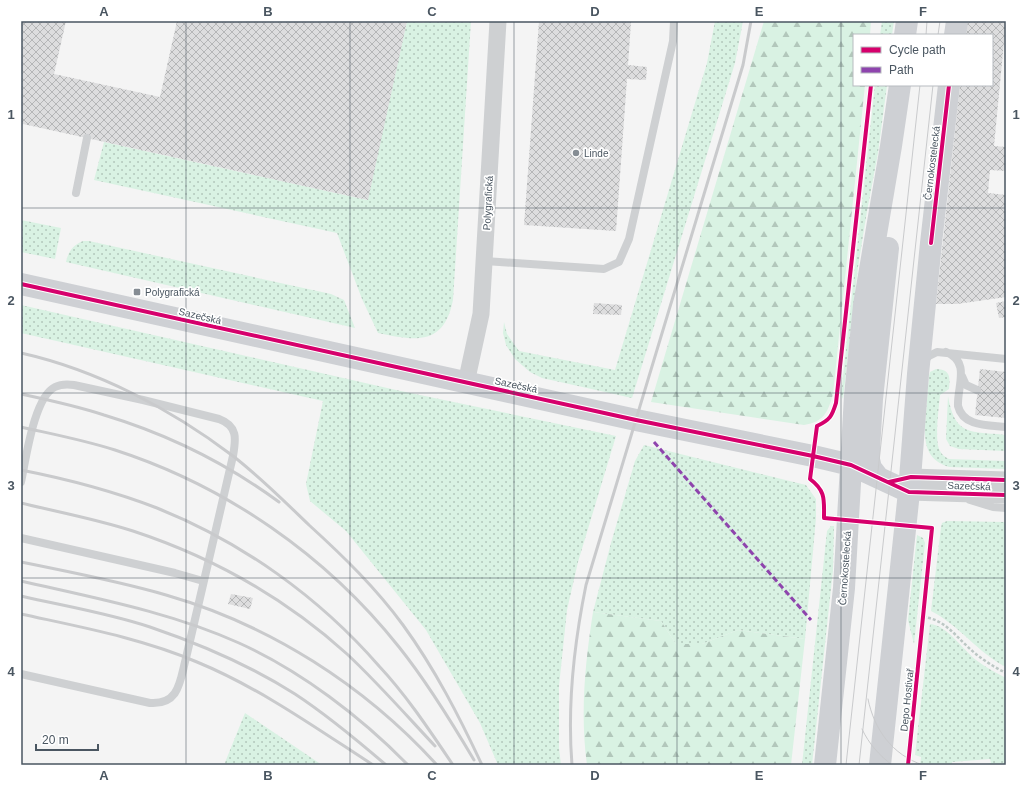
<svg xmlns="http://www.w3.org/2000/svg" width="1027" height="786" font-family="Arial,sans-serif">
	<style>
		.grass { fill: url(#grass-dots) }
		.forest { fill: url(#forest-firs) }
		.building { fill: url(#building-cross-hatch) }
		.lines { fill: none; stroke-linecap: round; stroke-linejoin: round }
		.path { stroke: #bcc7c4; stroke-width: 2.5; stroke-dasharray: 3 2; stroke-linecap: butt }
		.lane { stroke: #ced0d2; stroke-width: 8 }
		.street { stroke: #ced0d2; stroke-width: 17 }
		.secondary { stroke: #ced0d4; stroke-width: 22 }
		.tram { stroke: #c9cacc; stroke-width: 1 }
		.rail { stroke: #c9cacc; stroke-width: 3 }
		.quiet { stroke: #8e44ad; stroke-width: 3; stroke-dasharray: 6 3; stroke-linecap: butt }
		.cycleway-casing { stroke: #fff; stroke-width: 6 }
		.cycleway { stroke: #d6006c; stroke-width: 4 }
		.grid { fill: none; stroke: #4a5661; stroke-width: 1; stroke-opacity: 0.55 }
		.poi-dot { fill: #868d94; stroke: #fff; stroke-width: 1.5 }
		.labels { text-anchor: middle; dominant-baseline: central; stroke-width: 3.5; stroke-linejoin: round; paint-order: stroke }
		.poi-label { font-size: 10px; fill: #4a5661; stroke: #fff; text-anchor: start }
		.street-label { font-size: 10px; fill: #4a5661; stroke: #fff }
		.neatline { fill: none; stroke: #4a5661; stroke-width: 1.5 }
		.grid-label { font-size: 13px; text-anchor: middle; font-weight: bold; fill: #4a5661 }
	</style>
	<defs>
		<pattern id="grass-dots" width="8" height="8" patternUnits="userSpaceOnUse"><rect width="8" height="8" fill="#d9f2e3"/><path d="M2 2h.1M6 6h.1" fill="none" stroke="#b2c7bb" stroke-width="1.8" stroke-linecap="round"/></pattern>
		<pattern id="forest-firs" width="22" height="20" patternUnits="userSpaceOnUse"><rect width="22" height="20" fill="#d9f2e3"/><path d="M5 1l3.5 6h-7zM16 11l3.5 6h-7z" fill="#b2c7bb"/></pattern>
		<pattern id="building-cross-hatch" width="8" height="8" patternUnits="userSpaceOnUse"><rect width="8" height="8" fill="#ddddde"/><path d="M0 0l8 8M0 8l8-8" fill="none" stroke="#b5b6b7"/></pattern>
	</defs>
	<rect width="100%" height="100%" fill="#f4f4f4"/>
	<path class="grass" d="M407,21L424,23L425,21H471L453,300C444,346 416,341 378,333L362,299L337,233L94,180L104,142L367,200Z
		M715,21H743L735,63L632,398L542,378L530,372L515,359L506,345L503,333L504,322L507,334L519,351L615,370L707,63Z
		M882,21H894L892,35H880Z
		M875,85H887L878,153L867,211L858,267L843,399L841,395Z
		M21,220L61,228L55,259L21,252Z
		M83,241H89L331,294L344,300L355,328L66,262C68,252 73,245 83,241Z
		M21,305L396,390L616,436L578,562L567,610L559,686V748L561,765H498L480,723L426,630L346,531L310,501L306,484L323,401L21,333Z
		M936,369C951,369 950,378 949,389L940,395C939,407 934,441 940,451C942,455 945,457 949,459L1006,461V469L949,467C922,459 924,436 926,413C927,401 928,388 929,376L930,372Z
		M948,396C955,437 971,431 1006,435V451L959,449L950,446L946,439Z
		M644,445L806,485L816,499V518L805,639L738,630L702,644H676L661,621L593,612L611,543L635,461Z
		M947,521L1005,522L1006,667C978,653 959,625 931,611L941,527L942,523Z
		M831,526H834L833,570L812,765H802L827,531Z
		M917,535L923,538L925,543L914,644L908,620Z
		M930,624C947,625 963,650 976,660C985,667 996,673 1006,678V765H980L991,763L990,759L952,762V765H920L921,757L915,755Z
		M245,713L322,765H224Z"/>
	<path class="forest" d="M764,21H871L870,35H854V85H865L833,394C828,412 824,422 804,425L651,402Z
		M593,612L661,621L676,644H702L738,630L805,639L791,765H587C580,714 585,663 593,612Z"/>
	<path class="building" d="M21,21H66L54,74L160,97L177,21H407L368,200L23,124L21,128Z
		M539,21H610L631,22L628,65L647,67L646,80L627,79L616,231L524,225Z
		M967,21H1006L994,146L1006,147V171L990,170L988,193L1006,195V297L957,304H936L960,85H992V35H966Z
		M1006,301V317L999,318L996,303Z
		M594,303L622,305L621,315L593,314Z
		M980,369L1006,372V418L975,415Z
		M231,594L253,598L250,609L228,604Z"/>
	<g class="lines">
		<path class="path" d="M816,432L817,426
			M923,617C943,619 953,633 967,646C978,657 992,666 1006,673
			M910,751L920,651"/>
		<path class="lane" d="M76,193L87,138
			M485,261L604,269L619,262L629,239L673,41L674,21
			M946,352C971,362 957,386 958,406C963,427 989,425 1006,427
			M923,362L929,356L937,352L1006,359
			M962,376L966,385L977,390
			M21,482C26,459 34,397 55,387C61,384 68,384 74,385L143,400L219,419C238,426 236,439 233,456L186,658C180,680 180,705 150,703L21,674
			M970,500L993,507L1006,508
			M21,538L175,573L203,581"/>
		<path class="street" d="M466,383L481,314L498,21
			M911,477L1006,480
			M909,492L1006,495"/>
		<path class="secondary" d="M905,35L907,21
			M955,35L957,21
			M21,284L636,420L813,456L851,465L909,492
			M878,477L871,468L869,460V450L872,399L888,248
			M825,765L844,588L855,396L864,305L891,146L900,85
			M880,765L909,492L918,374L931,243L949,85"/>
		<path class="tram" d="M926,35L927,21
			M938,35L940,21
			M868,699C874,729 892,755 923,765
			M862,729C869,744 879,755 892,765
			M846,765L920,85
			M859,765L933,85
			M1001,765L1006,764"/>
		<path class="rail" d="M21,353C97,370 171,409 233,456C260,477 284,501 309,525C343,556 376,588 403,625C435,669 459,716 482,765
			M21,394C49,400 77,406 104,415C167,434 226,463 279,502
			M21,427C52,434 84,440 115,450C226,486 326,555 399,647C427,682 451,721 474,760
			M21,470C67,479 113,491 157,508C242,542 319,597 379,666C407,696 430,731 453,765
			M21,503C58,512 96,519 133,531C212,557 285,598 347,654C378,683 406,715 435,746
			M21,562C69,572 118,581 166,595C270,625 364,685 437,765
			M21,581C95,598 170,612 239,643C301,671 361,717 408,765
			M21,596C64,606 108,613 150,627C200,644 251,666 295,694C327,715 357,740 386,765
			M21,614C80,627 141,638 197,662C260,688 316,728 373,765
			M572,765C567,704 574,644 586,585L743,65L751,21"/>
		<path class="quiet" d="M654,442L811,620"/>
		<defs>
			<path id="cycleway" d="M871,85L836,403C832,416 830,420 817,426L810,479C826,491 824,500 824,518L932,528L908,765
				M931,243L949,85
				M21,284L636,420L813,456L851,465L909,492L1006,495
				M889,482L911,477L1006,480"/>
		</defs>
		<use href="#cycleway" class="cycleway-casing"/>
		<use href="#cycleway" class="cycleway"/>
	</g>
	<path class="grid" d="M186,21V765M350,21V765M514,21V765M677,21V765M841,21V765M21,208H1006M21,393H1006M21,578H1006"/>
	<g class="poi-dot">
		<circle cx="576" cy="153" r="4"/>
		<rect x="133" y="288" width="8" height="8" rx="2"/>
	</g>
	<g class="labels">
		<g class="poi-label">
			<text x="584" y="153">Linde</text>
			<text x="145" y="292">Polygrafická</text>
		</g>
		<g class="street-label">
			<text transform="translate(932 163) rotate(-83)">Černokostelecká</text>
			<text transform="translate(488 203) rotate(-87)">Polygrafická</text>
			<text transform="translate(200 316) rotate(13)">Sazečská</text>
			<text transform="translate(516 385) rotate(12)">Sazečská</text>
			<text transform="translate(969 486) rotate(2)">Sazečská</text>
			<text transform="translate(845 568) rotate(-86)">Černokostelecká</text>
			<text transform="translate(907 700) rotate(-84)">Depo Hostivař</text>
		</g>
	</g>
	<rect width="1027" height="786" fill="none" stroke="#ffffff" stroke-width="44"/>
	<rect x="853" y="34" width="140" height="52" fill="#ffffff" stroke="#b7bbc0"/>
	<rect x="861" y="47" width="20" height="6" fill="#d6006c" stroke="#b7bbc0"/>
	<text x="889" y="54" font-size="12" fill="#4a5661">Cycle path</text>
	<rect x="861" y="67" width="20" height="6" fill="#8e44ad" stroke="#b7bbc0"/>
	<text x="889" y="74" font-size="12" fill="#4a5661">Path</text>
	<path d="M36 744v6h62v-6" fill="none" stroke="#4a5661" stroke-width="2"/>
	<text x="42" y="744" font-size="12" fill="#4a5661" stroke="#ffffff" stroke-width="3" paint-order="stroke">20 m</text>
	<rect x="22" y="22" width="983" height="742" class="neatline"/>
	<g class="grid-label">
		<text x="104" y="16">A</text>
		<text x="268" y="16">B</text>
		<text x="432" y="16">C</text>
		<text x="595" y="16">D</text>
		<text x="759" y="16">E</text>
		<text x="923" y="16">F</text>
		<text x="11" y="119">1</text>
		<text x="1016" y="119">1</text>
		<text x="11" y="305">2</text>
		<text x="1016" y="305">2</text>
		<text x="11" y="490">3</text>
		<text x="1016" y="490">3</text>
		<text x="11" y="676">4</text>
		<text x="1016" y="676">4</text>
		<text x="104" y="780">A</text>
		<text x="268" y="780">B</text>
		<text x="432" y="780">C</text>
		<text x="595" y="780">D</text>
		<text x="759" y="780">E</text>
		<text x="923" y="780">F</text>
	</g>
</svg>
